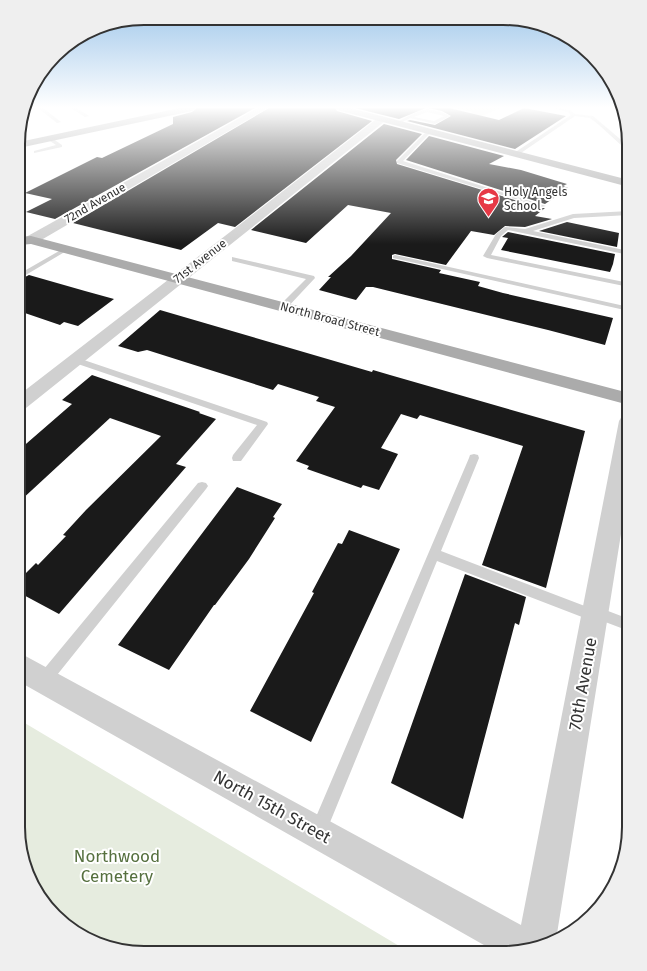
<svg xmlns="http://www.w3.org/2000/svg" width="647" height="971" font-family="'Fira Sans',sans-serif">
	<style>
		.green { fill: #e6ecdf }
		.building { fill: #1a1a1a }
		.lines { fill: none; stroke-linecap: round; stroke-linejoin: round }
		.service { fill: #d0d0d0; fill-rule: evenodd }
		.minor { fill: #d0d0d0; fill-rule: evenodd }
		.primary { fill: #ababab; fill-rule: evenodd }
		.trunk { fill: #a2a2a2; fill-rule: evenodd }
		.labels { text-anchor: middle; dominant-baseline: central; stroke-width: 4; stroke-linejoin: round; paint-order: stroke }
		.far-poi-label { font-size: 12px; fill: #333; stroke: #fff; text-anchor: start }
		.far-street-label { font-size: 12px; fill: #333; stroke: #fff }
		.near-street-label { font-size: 17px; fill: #333; stroke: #fff }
		.near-park-label { font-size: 17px; fill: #56703f; stroke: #fff }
		.rim { fill: none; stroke: #333; stroke-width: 2 }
	</style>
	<rect width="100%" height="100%" fill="#fff"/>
	<path class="green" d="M455,108H500L459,126L448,124L473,112Z
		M18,719L411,953L128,952L68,927L28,875L18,827Z"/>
	<path class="building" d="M197,108H255L55,219L26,212L52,199L25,193L97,157L102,158L173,124V117L192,112Z
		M269,108H335L337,111L372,121L235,227L218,223L181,250L73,223Z
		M355,108H426L399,119Z
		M428,108H449L499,120L524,108L566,116L515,149L407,121L410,120L435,125L451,116L442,111Z
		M384,124L422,134L396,160L397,164L541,208H545L535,216L552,219L525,227L505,226L494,235L471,231L446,265L395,254L392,255V259L441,270L439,273L480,282L478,286L503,293L613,318L605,345L548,330L373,287H366L356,300L319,290L331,277H328L351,256L391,213L348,205L306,243L251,230Z
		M429,136L504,156L489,164L521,170L567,184L563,186L568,188L545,204L406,160Z
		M567,222L619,233L617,247L539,231Z
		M508,232L615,254L613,264L610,272L501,250L508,238L502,237Z
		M29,275L85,291L114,299L78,326L64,322L60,325L19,311V280Z
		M160,310L372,372L373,370L390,375L585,431L546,588L482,565L523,446L420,415L417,419L401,414L381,448L398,454L379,490L363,485L361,488L307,469L309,466L296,461L335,407L316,401L319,397L278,384L273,390L147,350L138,352L118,346Z
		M92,375L200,412L199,413L216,419L176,464L186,467L59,614L18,592V581L36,563L38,565L66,536L63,535L86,510L161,436L110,418L19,502V450L72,404L62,400Z
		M237,487L282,504L273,517L275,518L249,559L215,605H214L169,670L118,645Z
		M349,530L400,549L311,742L250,711L314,593L312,592L338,543L342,544Z
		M465,574L526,597L519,625L515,623L463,819L391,783Z"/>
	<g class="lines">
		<path class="service" d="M38,108H43L61,122L57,123Z
			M71,108H76L89,116L85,117Z
			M553,108L570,110L575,114L593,116L626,144L629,152V161L626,159L622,146L599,125L590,118L575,116L518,155H514V153L571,115L568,112Z
			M427,109L441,112L450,116L435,124L410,118L399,124L395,123L415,113ZM427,112L444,116L434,121L414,117Z
			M427,131L431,132L403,161L546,206L541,207L397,163V161Z
			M49,136L62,145V147L34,153V151L56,145L47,139L46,138Z
			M629,211V215L574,218L533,231L629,251V255L508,230L501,236L491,255L629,283V287L487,258L483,256L496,234L505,227L525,229L573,214Z
			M66,247L69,249L68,250L19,279V274Z
			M395,255L629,307V311L393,258V256Z
			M232,257L314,276L315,278L286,309H280V305L306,279L232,261Z
			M75,357L267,422L268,424L241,461H233L232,458L233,455L257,425L72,362L71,360Z
			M474,454L478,455L479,458L441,551L590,608L595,606L629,619V631L600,620L595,622L437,561L324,837L318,839L312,837L310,831L469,458L470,455Z
			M202,482L206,483L208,486L206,489L49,685L44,687L39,685L37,680L39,675L198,483Z"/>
		<path class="minor" d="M258,108H268L36,243H26L24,240L26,237Z
			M382,116L387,119L385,121L26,408L19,410V395L379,117Z
			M629,414V484L556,940L551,943L498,953L18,681V652L521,925L619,421L622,416Z"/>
		<path class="primary" d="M336,108H350L629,180V187L337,110Z
			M31,236L629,393V405L31,244L19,245V237Z"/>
		<path class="trunk" d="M180,108H196L192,111L19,148V142Z"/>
	</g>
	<linearGradient id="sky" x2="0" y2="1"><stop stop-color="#9ec6ea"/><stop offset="0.44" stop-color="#fff"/><stop offset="1" stop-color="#fff" stop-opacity="0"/></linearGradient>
	<rect width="647" height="244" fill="url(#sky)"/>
	<defs>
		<symbol id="school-pin" viewBox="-11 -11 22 30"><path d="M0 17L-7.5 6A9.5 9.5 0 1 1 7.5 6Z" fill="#e63946" stroke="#fff"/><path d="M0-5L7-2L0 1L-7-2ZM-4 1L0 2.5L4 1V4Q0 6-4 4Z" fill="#fff"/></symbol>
	</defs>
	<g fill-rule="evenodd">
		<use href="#school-pin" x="476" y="186" width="25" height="34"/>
	</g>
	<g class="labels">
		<g class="far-poi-label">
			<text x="504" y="192">Holy Angels<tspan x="504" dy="14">School</tspan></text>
		</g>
		<g class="far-street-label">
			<text transform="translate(95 203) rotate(-30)">72nd Avenue</text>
			<text transform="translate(200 261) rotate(-38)">71st Avenue</text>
			<text transform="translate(330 319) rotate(15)">North Broad Street</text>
		</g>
		<g class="near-street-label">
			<text transform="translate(583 684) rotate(-80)">70th Avenue</text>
			<text transform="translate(272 807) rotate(29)">North 15th Street</text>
		</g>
		<g class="near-park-label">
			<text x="117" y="856">Northwood<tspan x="117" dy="20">Cemetery</tspan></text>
		</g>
	</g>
	<path d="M0 0H647V971H0ZM144 25H503A119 119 0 0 1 622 144V827A119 119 0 0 1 503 946H144A119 119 0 0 1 25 827V144A119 119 0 0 1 144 25Z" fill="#efefef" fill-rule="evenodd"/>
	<path class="rim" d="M144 25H503A119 119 0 0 1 622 144V827A119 119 0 0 1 503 946H144A119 119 0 0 1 25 827V144A119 119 0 0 1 144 25Z"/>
</svg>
